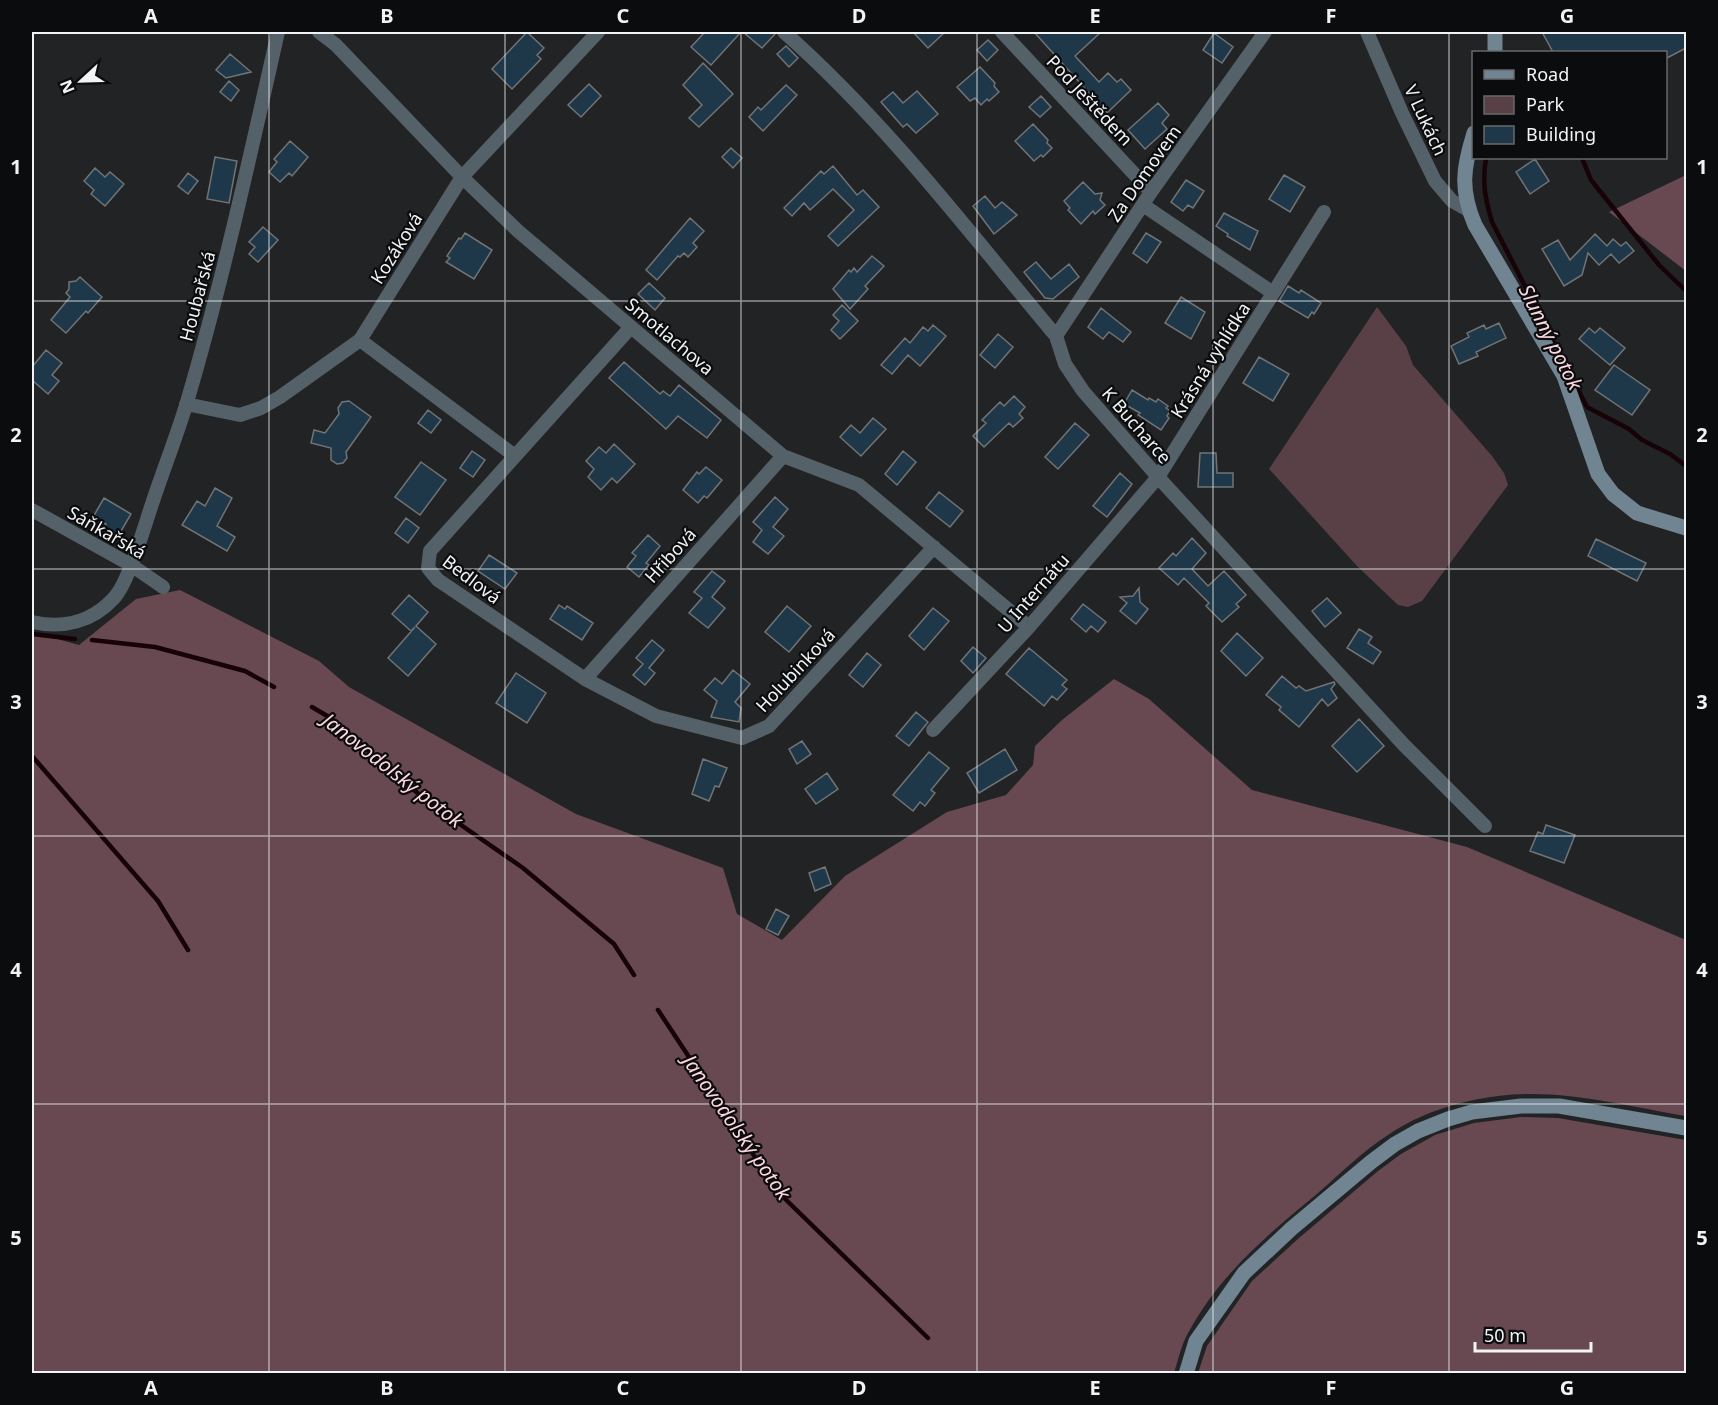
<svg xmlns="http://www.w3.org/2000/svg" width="1718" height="1405" font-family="'Noto Sans',sans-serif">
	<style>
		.green { fill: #593f46 }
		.forest { fill: #684951 }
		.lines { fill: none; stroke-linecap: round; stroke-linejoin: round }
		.stream { stroke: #170208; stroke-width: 4.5 }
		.building { fill: #1e3849; stroke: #717375; stroke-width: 1.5 }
		.street { stroke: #556169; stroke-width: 14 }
		.secondary { stroke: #718491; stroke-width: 15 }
		.grid { fill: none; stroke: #f1f3f4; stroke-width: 1.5; stroke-opacity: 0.55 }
		.labels { text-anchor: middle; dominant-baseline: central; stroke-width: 4.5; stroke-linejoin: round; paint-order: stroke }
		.street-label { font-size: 18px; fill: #f1f3f4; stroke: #0b0c0d }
		.water-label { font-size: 20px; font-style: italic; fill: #fed7e0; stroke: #0b0c0d }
		.neatline { fill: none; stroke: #f1f3f4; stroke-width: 2 }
		.grid-label { font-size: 20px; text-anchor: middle; font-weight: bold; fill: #f1f3f4 }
	</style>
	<rect width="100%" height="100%" fill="#212325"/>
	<path class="green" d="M1377,307L1406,346L1413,365L1492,456L1504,473L1508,485L1422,601L1408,607L1398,605L1357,566L1269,469Z"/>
	<path class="forest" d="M1686,175V271L1609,212Z
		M180,590L319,661L349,687L576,814L723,868L737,914L782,940L845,876L947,812L1006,795L1033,765L1035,746L1062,720L1114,679L1149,699L1252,790L1467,847L1686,940V1116C1625,1106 1561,1088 1498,1096C1459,1101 1420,1113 1388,1135C1363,1151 1341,1173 1318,1193C1267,1235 1219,1275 1187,1335C1181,1346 1178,1361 1174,1373H32V632L79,645L136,599Z
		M1521,1117L1558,1118L1686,1140V1373H1198L1207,1346L1252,1281L1299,1238L1378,1171L1401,1154L1435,1135L1474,1123Z"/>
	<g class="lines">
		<path class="stream" d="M1486,158C1482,183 1485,198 1492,222L1587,407L1629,429L1642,440L1670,454L1686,466
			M1582,158L1591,180L1659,265L1686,291
			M32,634L75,639
			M92,640L155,647L245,671L274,687
			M312,707L329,717L428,802L523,868L614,944L634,975
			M32,756L158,901L188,950
			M658,1010L778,1192L928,1338"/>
	</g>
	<path class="building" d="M527,32L544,48L537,55L541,59L512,89L492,69Z
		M705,32H741L711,65L691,47Z
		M743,32H775V34L762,48Z
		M913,32H945L928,48Z
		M1034,32H1101L1075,56L1099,82L1108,73L1117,82L1121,79L1131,90L1107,113Z
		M1542,32H1686V48L1665,59V52H1553Z
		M1214,33L1233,47L1222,63L1203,50Z
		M988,40L998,50L987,61L977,50Z
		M786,46L798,58L789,67L777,54Z
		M230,54L251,72L226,78L216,70Z
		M703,63L733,94L699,127L689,118L702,105L683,85Z
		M980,67L995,83L994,86L999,92L989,101L987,99L981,105L975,98L970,101L957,87Z
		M229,81L239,90L231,101L220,92Z
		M589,84L601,96L581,117L568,105Z
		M786,85L797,95L763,131L749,117L758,107L761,110Z
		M917,91L938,114L916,133L907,124L903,127L881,102L893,92L903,103Z
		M1041,96L1051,107L1040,117L1029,107Z
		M1158,103L1169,115L1162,123L1167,129L1145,149L1128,130Z
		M1033,124L1048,140L1047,143L1052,148L1043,157L1041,155L1034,161L1015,141Z
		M290,141L308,157L292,176L289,173L280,182L269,172L277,162L274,159Z
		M731,148L742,158L733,168L722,157Z
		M215,157L237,161L229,203L207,199Z
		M1535,159L1549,181L1530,194L1516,172Z
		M833,166L857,195L863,190L879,207L838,246L828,236L854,210L833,189L810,210L804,203L792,216L784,208L821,171L824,174Z
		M95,168L105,177L110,172L124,184L105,206L91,194L94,190L84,181Z
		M188,173L198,181L188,194L178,186Z
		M1284,175L1305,187L1290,212L1269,199Z
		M1186,180L1204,191L1193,208L1188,205L1183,211L1171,202Z
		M1083,182L1095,194L1102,193L1100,200L1105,205L1095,214L1093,211L1081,224L1068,210L1070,208L1064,201Z
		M985,196L995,208L1002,202L1017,215L994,234L973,206Z
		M1224,213L1258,231L1250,250L1227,236L1228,234L1216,226Z
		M690,218L704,231L693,243L697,247L688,257L684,253L680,257L678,256L657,280L646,270Z
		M263,227L278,240L258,262L249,254L255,247L249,242Z
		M465,233L492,250L474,279L446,262L450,258L447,256L459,238L461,239Z
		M1146,233L1161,242L1147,263L1133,253Z
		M1595,234L1607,246L1613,239L1621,246L1626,242L1634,251L1619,263L1611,254L1599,265L1588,253L1582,275L1564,286L1542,249L1558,240L1570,260Z
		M872,256L884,266L865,286L868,289L850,309L833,289L849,270L851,272L854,268L857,272Z
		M1036,262L1051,279L1069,264L1079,277L1053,299L1045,298L1024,272Z
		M80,277L102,297L88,313L86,311L66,333L51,320L70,297L66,293L69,289V282L76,281Z
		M649,283L665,298L655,310L638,294Z
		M1288,286L1299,293L1301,290L1321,303L1314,314L1312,312L1308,318L1279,301Z
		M1181,297L1205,312L1191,339L1165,323Z
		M842,305L858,321L840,339L831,330L839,321L833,315Z
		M1101,308L1131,332L1123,342L1109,332L1103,339L1088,327Z
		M1499,323L1506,338L1476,352L1478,356L1459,364L1451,346L1469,337L1467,333L1484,325L1486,329Z
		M933,325L946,336L920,366L908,355L892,374L881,365L905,338L910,343L923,327L928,331Z
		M1589,328L1595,333L1600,328L1625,348L1610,365L1579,339Z
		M998,334L1013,347L995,368L980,355Z
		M46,350L62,363L52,375L59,381L48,394L32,380V367Z
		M1259,357L1289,374L1273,401L1243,383Z
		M624,362L660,394L663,391L670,396L679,385L721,420L707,438L678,416L666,429L609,378Z
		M1614,365L1650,390L1632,415L1595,390Z
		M1132,390L1148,400L1149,398L1156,402L1158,399L1168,406L1166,408L1170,411L1167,416L1169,418L1161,430L1138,415L1140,413L1124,404Z
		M1014,396L1025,407L1019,414L1023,418L1013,427L1009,423L984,447L973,436L986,423L982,420L1000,402L1004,406Z
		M349,401L371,417L346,452L347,458L343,463L337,464L331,460V448L311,443L314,430L325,433L339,414L338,408L342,402Z
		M428,410L441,420L431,433L418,423Z
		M873,418L886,429L861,456L840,437L851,425L860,433Z
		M1075,423L1089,435L1058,469L1045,457Z
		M614,444L635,464L617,483L612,478L601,490L588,477L594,469L586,461L599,447L606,453Z
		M472,451L485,460L473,477L460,468Z
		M903,451L916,462L897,485L885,474Z
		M1200,453H1216L1217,473H1233V487H1198Z
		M421,462L446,480L420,515L395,497Z
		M706,467L722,480L707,498L704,496L698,503L683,490L697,472L699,474Z
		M1120,473L1132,484L1107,517L1093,506Z
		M215,488L232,498L217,526L235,537L227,551L182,525L197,501L205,506Z
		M939,492L963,511L950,527L926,508Z
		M775,497L788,509L773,527L784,536L768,554L753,542L762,530L753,522Z
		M104,498L131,514L117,538L103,529L106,524L93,517Z
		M406,518L419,528L408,543L395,533Z
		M648,535L660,546L646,563L649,565L639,577L627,567L636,556L632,553Z
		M1192,538L1206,553L1192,569L1208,586L1224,571L1246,595L1236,604L1239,607L1222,622L1206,606L1209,603L1184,578L1178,585L1159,568L1173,553L1176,556Z
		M1596,539L1646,563L1637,581L1588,556Z
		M489,555L517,573L505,589L478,571Z
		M712,571L725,581L712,597L725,608L708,628L689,613L702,598L694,592Z
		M1139,588L1140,602L1148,609L1136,624L1120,611L1127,603L1120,597L1133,596Z
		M409,595L428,612L416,626L436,644L408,676L388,658L415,627L411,631L392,614Z
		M1327,598L1341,613L1325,627L1312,611Z
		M1083,604L1106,622L1098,632L1091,626L1086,632L1071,619Z
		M559,605L565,609L567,606L593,623L582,640L550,619Z
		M787,606L811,626L789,652L765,632Z
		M933,608L949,621L924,650L909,636Z
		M1359,629L1372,637L1368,643L1381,652L1373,664L1347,648Z
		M1237,633L1263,658L1246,676L1221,651Z
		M652,640L664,650L649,668L655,673L645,685L633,675L643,664L636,658Z
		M973,647L986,658L973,673L961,661Z
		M1029,648L1067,680L1062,685L1067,689L1057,700L1052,696L1044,706L1006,674Z
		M867,653L881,665L863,687L849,675Z
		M733,670L750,684L735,702L741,708L739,722L711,717L717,701L704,690L715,678L722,684Z
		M516,673L546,693L527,723L496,703Z
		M1282,676L1296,688L1299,686L1306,691L1334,682L1335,684L1331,689L1337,698L1328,706L1322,699L1299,727L1279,710L1281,707L1266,695Z
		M916,712L928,722L909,746L896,736Z
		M1359,719L1384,746L1357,772L1332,746Z
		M802,741L811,754L797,764L789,749Z
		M1005,749L1017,770L979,793L967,773Z
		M929,752L949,768L931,790L935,793L925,806L920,802L913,811L893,795Z
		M703,759L727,768L719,787L715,786L709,801L692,794Z
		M827,773L838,789L816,804L805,789Z
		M1546,825L1575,835L1564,863L1530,851L1538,832L1543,834Z
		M825,867L831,884L815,891L809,873Z
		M776,909L789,916L778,935L766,929Z"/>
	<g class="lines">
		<path class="street" d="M319,32L336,45L462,177L518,231L783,456L859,485L1029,627
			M784,32C886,122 969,232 1056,336L1065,364L1083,391L1158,477L1403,744L1485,826
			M1002,32L1151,192
			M1367,32L1402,113L1435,181L1452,201L1468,210
			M1143,205L1273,293
			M631,327L430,551L428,568L438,580L585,679L656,716L742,738L769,726L934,547
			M1056,336L1151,192L1265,32
			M360,340L515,456
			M186,404L240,415L261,408L280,397L360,340L462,177L598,32
			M32,510L131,565L163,587
			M32,622C63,629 92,622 114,598C129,582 145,524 153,501C164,468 177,435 187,402C223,280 250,156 278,32
			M585,679L783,456
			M933,730L1029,627L1158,477L1324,212"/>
		<path class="secondary" d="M1495,52V32
			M1474,133C1463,168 1460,190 1475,225L1564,376L1598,474L1613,494L1637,513L1686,528
			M1186,1374L1196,1341L1244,1273L1291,1229L1371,1162L1395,1144L1418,1131L1448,1119L1472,1112L1521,1106H1559L1686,1128"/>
	</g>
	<path class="grid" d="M269,32V1374M505,32V1374M741,32V1374M977,32V1374M1213,32V1374M1449,32V1374M32,301H1686M32,569H1686M32,836H1686M32,1104H1686"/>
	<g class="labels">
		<g class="street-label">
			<text transform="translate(1090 100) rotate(47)">Pod Ještědem</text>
			<text transform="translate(1426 120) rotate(65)">V Lukách</text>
			<text transform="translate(1144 173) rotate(-55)">Za Domovem</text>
			<text transform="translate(396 248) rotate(-58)">Kozáková</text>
			<text transform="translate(197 296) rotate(-75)">Houbařská</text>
			<text transform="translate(670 336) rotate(40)">Smotlachova</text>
			<text transform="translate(1210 360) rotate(-58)">Krásná vyhlídka</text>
			<text transform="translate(1137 425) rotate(49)">K Bucharce</text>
			<text transform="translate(107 532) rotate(30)">Sáňkařská</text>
			<text transform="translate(670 555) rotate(-48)">Hřibová</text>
			<text transform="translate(472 579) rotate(37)">Bedlová</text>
			<text transform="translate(1033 593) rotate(-49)">U Internátu</text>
			<text transform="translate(795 670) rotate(-47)">Holubinková</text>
		</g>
		<g class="water-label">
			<text transform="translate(1551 337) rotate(63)">Slunný potok</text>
			<text transform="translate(393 770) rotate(38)">Janovodolský potok</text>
			<text transform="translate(737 1127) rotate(55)">Janovodolský potok</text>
		</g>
	</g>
	<rect width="1718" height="1405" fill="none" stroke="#0b0c0d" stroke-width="66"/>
	<rect x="1472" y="51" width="195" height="108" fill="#0b0c0d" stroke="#676869" stroke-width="1.5"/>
	<rect x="1484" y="70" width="30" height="9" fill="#718491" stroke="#676869" stroke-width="1.5"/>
	<text x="1526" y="81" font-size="18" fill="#f1f3f4">Road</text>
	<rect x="1484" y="96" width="30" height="18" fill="#593f46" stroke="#676869" stroke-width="1.5"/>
	<text x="1526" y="111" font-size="18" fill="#f1f3f4">Park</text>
	<rect x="1484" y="126" width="30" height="18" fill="#1e3849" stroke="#676869" stroke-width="1.5"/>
	<text x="1526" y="141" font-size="18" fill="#f1f3f4">Building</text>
	<g transform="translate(81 81) rotate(248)" stroke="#0b0c0d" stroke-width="4.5" paint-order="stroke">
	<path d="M0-4.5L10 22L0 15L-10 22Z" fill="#f1f3f4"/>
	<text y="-9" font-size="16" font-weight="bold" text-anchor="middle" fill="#f1f3f4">N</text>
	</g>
	<path d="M1475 1342v9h116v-9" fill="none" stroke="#f1f3f4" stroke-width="3"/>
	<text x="1484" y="1342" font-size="18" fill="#f1f3f4" stroke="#0b0c0d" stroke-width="4.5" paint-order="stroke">50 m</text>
	<rect x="33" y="33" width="1652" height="1339" class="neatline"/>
	<g class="grid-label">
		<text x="151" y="23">A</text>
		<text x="387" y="23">B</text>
		<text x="623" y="23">C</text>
		<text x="859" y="23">D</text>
		<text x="1095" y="23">E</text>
		<text x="1331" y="23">F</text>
		<text x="1567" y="23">G</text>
		<text x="16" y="174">1</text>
		<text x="1702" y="174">1</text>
		<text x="16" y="442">2</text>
		<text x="1702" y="442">2</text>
		<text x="16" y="709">3</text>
		<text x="1702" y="709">3</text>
		<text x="16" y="977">4</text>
		<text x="1702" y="977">4</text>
		<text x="16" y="1245">5</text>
		<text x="1702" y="1245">5</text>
		<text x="151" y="1395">A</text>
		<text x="387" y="1395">B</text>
		<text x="623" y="1395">C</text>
		<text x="859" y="1395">D</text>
		<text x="1095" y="1395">E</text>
		<text x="1331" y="1395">F</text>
		<text x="1567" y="1395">G</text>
	</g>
</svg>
